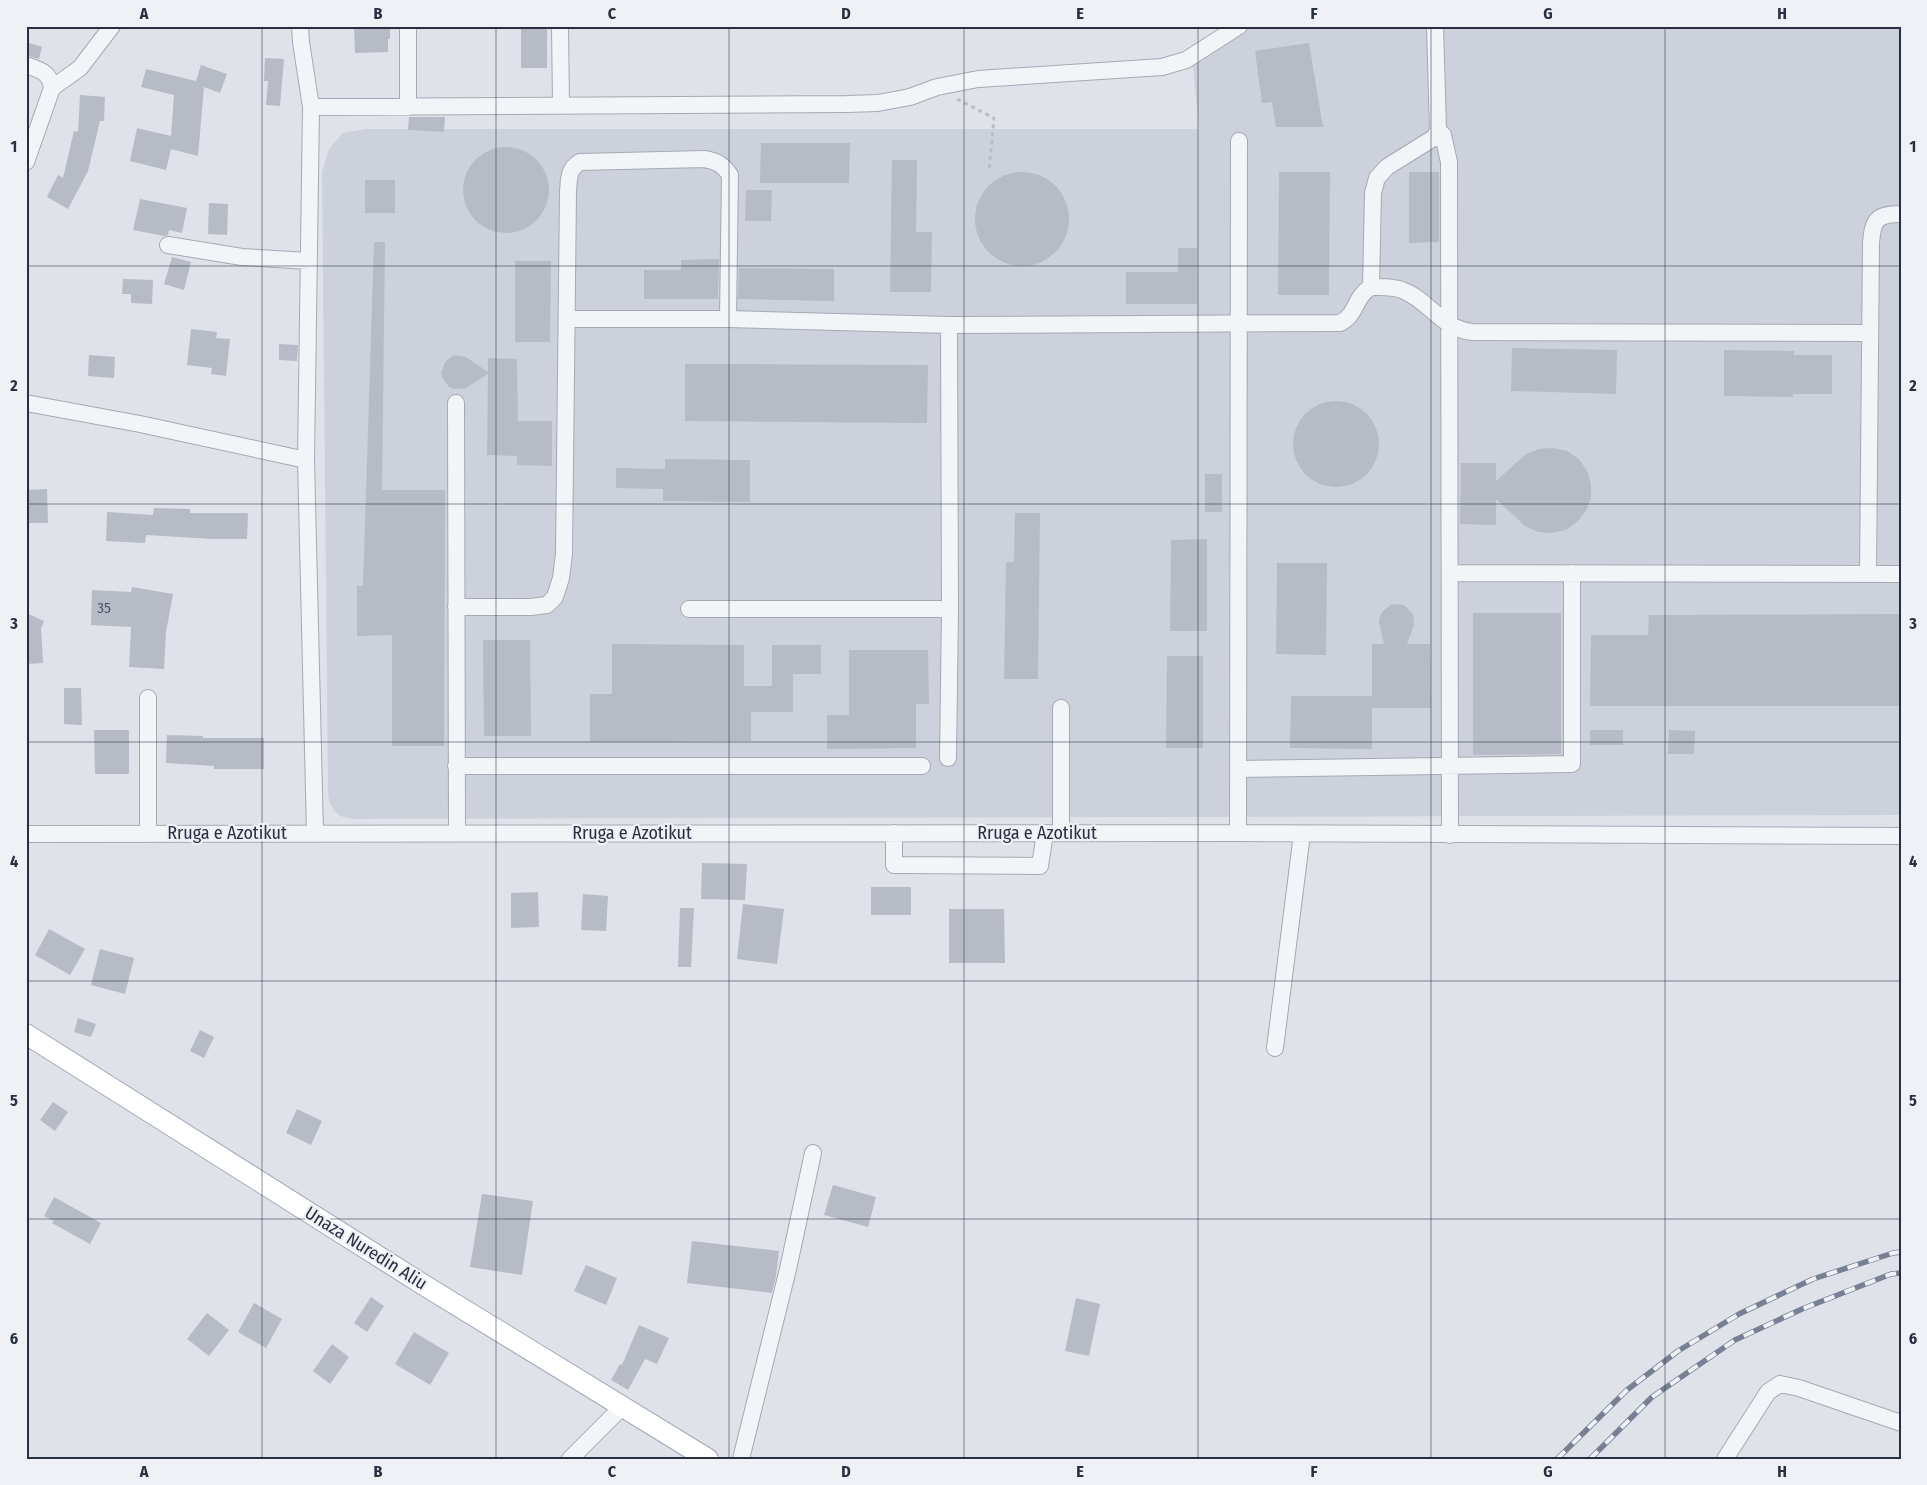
<svg xmlns="http://www.w3.org/2000/svg" width="1927" height="1485" font-family="'Fira Sans Condensed',sans-serif">
	<style>
		.built { fill: #cdd1db }
		.building { fill: #b6bbc6 }
		.lines { fill: none; stroke-linecap: round; stroke-linejoin: round }
		.minor-casing { stroke: #a4a9b3; stroke-width: 18 }
		.major-casing { stroke: #9ea6b5; stroke-width: 22 }
		.path { stroke: #b9bdc4; stroke-width: 3; stroke-dasharray: 4 4; stroke-linecap: butt }
		.minor { stroke: #f2f4f7; stroke-width: 16 }
		.major { stroke: #fff; stroke-width: 20 }
		.rail-casing { stroke: #788093; stroke-width: 5.5 }
		.rail { stroke: #eff1f6; stroke-width: 4; stroke-dasharray: 11; stroke-linecap: butt }
		.grid { fill: none; stroke: #282f41; stroke-width: 1; stroke-opacity: 0.55 }
		.labels { text-anchor: middle; dominant-baseline: central; stroke-width: 4.5; stroke-linejoin: round; paint-order: stroke }
		.number-label { font-size: 15px; fill: #4c5262 }
		.street-label { font-size: 18px; fill: #282f41; stroke: #eff1f6 }
		.neatline { fill: none; stroke: #282f41; stroke-width: 2 }
		.grid-label { font-size: 16px; text-anchor: middle; font-weight: bold; fill: #282f41 }
	</style>
	<rect width="100%" height="100%" fill="#dfe2e9"/>
	<path class="built" d="M1250,26H1901V815L353,819L340,816L334,811L329,801L328,791L322,172L329,149L343,133L367,129H1199L1193,66Z"/>
	<path class="building" d="M354,26H390V39H388V52L355,53Z
		M521,27H547V68H521Z
		M26,42L42,47L39,59L26,55Z
		M1309,43L1323,127H1276L1272,102L1262,103L1255,51Z
		M265,58L284,59L280,106L266,105L268,81H264Z
		M201,65L227,74L220,93L204,87L198,156L171,149L166,170L130,161L137,128L171,136L174,95L141,87L146,69L196,81Z
		M80,95L105,97L104,121H100L88,171L68,209L47,197L58,175L63,178L74,131L78,132Z
		M409,117H445L444,132L408,130Z
		M761,143H850L849,183H760Z
		M463 190a43 43 0 1 1 86 0a43 43 0 1 1-86 0Z
		M892,160H917L916,232H932L931,292H890Z
		M1279,172H1330L1329,295H1278Z
		M1409,172H1439V242L1409,243Z
		M975 219a47 47 0 1 1 94 0a47 47 0 1 1-94 0Z
		M365,180H395V213H365Z
		M746,190H772L771,221H745Z
		M140,199L187,208L182,233L169,230L168,235L164,236L133,230Z
		M209,203L228,204L227,235L208,234Z
		M374,242H385L382,490H445L444,746H392V635L357,636V586H363Z
		M1178,248H1197V304H1126V272H1178Z
		M172,257L191,262L184,290L164,284Z
		M719,259L718,299H644V270H681V260Z
		M515,261H551L550,342H515Z
		M739,268L834,269V301L738,299Z
		M123,279L153,280L152,304L131,303V294H122Z
		M191,329L217,332L216,338L230,339L226,376L211,374L212,368L187,365Z
		M279,344L298,345L297,361L279,360Z
		M1512,348L1617,350L1616,394L1511,391Z
		M1724,350L1794,351V355H1832V394H1793V397L1724,396Z
		M89,355L115,357L114,378L88,376Z
		M454,355L466,357L488,372V358L517,359L518,421H552V466L517,465V456L487,455L488,374L466,388L455,389L450,388L443,379L441,373L445,362Z
		M685,364L928,365L927,423L685,421Z
		M1293 444a43 43 0 1 1 86 0a43 43 0 1 1-86 0Z
		M1553,448L1567,451L1579,459L1587,471L1591,484V498L1586,511L1577,522L1566,530L1552,533L1538,532L1525,526L1496,499V525L1460,524L1461,463H1496V481L1526,454L1539,449Z
		M665,459L750,460V502L663,501V489L616,488V468L665,469Z
		M1205,474H1222V512H1205Z
		M47,489L48,523H26V490Z
		M154,508L190,509V513H248L247,539H212L146,535L145,543L106,541L107,512L153,515Z
		M1015,513H1040L1038,679H1004L1006,562H1014Z
		M1207,539V631H1170L1171,540Z
		M1277,563H1327L1326,655L1276,654Z
		M132,587L173,594L166,632L164,669L129,667L131,627L91,625L92,590L131,592Z
		M1392,604L1404,605L1413,614L1414,624L1407,644H1430L1431,708H1372V749L1290,748L1291,696H1372V644H1384L1379,622L1380,616L1383,611Z
		M26,613L44,621L41,628L43,663L26,664Z
		M1473,613H1561V754L1473,755Z
		M1901,614V706H1590L1591,635H1648L1649,615Z
		M483,640H530L531,736H484Z
		M612,644L744,645V686H772V645H821V674H793V712H751V741L590,742V694H612Z
		M849,650H928L929,704H916V748L827,749V715H849Z
		M1167,656H1203V748H1166Z
		M64,688H81L82,725L64,724Z
		M94,730H129V774H95Z
		M1590,730H1623V745H1590Z
		M1669,730L1695,731L1694,754H1668Z
		M167,735L203,736V738H264V769H214V766L166,763Z
		M702,863L747,864L745,900L701,899Z
		M871,887H911V915H871Z
		M538,892L539,927L511,928V893Z
		M583,894L608,896L606,931L581,930Z
		M743,904L784,909L777,964L737,959Z
		M680,908H694L691,967H678Z
		M949,909H1004L1005,963H949Z
		M49,929L85,949L70,975L35,955Z
		M100,949L134,958L125,994L91,985Z
		M78,1018L96,1024L91,1037L74,1032Z
		M200,1030L214,1037L204,1058L190,1051Z
		M53,1102L68,1112L55,1131L40,1120Z
		M297,1109L322,1121L311,1145L286,1133Z
		M833,1185L876,1197L868,1227L824,1215Z
		M482,1194L533,1201L522,1275L470,1267Z
		M54,1197L101,1223L90,1244L52,1223L54,1221L44,1216Z
		M692,1241L779,1251L776,1276L772,1293L687,1283Z
		M586,1265L617,1278L606,1305L574,1291Z
		M371,1297L384,1306L367,1332L354,1323Z
		M1076,1298L1100,1304L1089,1356L1065,1351Z
		M254,1303L282,1319L266,1348L238,1332Z
		M207,1313L229,1330L209,1356L187,1339Z
		M639,1325L669,1338L657,1364L645,1359L628,1390L611,1380L620,1364L622,1365Z
		M414,1332L449,1353L430,1385L395,1364Z
		M332,1344L349,1357L330,1384L313,1371Z"/>
	<g class="lines">
		<defs>
			<path id="minor" d="M300,26L301,42L311,107L306,460L315,833
				M560,26L561,106
				M26,65C40,70 50,72 52,88L26,162
				M52,88L80,68L112,26
				M311,107L847,104L878,103L910,97L937,87L978,79L1162,67L1186,60L1239,26
				M408,107V26
				M1438,130L1443,135L1449,162L1450,835
				M168,245L242,257L309,261
				M1371,287C1382,287 1392,286 1402,290C1429,300 1440,328 1472,332L1870,333
				M567,319H728L949,325L1340,323C1357,315 1354,297 1371,287L1373,193L1377,178L1387,167L1435,137L1438,130L1435,26
				M26,403L140,424L306,460
				M456,403L457,833
				M1450,573L1901,574
				M1868,574L1871,243C1873,220 1876,214 1901,214
				M456,607H531L547,605L555,597L561,578L564,554L568,192C569,179 568,169 580,162L704,159C717,161 723,165 730,175L728,319
				M689,609H950
				M148,698V834
				M1061,708V833
				M948,758L950,609L949,325
				M456,766H922
				M1238,769L1572,764V573
				M894,833V865L1040,866L1045,833
				M1238,833L1239,141
				M26,834L1238,833L1901,836
				M1275,1048L1302,834
				M570,1459L623,1406
				M741,1459L788,1269L813,1153
				M1725,1459L1768,1392L1780,1384L1799,1388L1901,1423"/>
			<path id="major" d="M26,1034L427,1287L708,1459"/>
		</defs>
		<use href="#minor" class="minor-casing"/>
		<use href="#major" class="major-casing"/>
		<path class="path" d="M957,99L994,118L989,172"/>
		<use href="#minor" class="minor"/>
		<use href="#major" class="major"/>
		<defs>
			<path id="rail" d="M1557,1459L1627,1390L1678,1351L1739,1314L1813,1279L1893,1253L1901,1252
				M1590,1459L1652,1397L1735,1340L1802,1309L1891,1274L1901,1273"/>
		</defs>
		<use href="#rail" class="rail-casing"/>
		<use href="#rail" class="rail"/>
	</g>
	<path class="grid" d="M262,26V1459M496,26V1459M729,26V1459M964,26V1459M1198,26V1459M1431,26V1459M1665,26V1459M26,266H1901M26,504H1901M26,742H1901M26,981H1901M26,1219H1901"/>
	<g class="labels">
		<g class="number-label">
			<text x="104" y="608">35</text>
		</g>
		<g class="street-label">
			<text x="227" y="833">Rruga e Azotikut</text>
			<text x="632" y="833">Rruga e Azotikut</text>
			<text x="1037" y="833">Rruga e Azotikut</text>
			<text transform="translate(366 1248) rotate(32)">Unaza Nuredin Aliu</text>
		</g>
	</g>
	<rect width="1927" height="1485" fill="none" stroke="#eff1f6" stroke-width="55"/>
	<rect x="28" y="28" width="1872" height="1430" class="neatline"/>
	<g class="grid-label">
		<text x="144" y="19">A</text>
		<text x="378" y="19">B</text>
		<text x="612" y="19">C</text>
		<text x="846" y="19">D</text>
		<text x="1080" y="19">E</text>
		<text x="1314" y="19">F</text>
		<text x="1548" y="19">G</text>
		<text x="1782" y="19">H</text>
		<text x="14" y="152">1</text>
		<text x="1913" y="152">1</text>
		<text x="14" y="391">2</text>
		<text x="1913" y="391">2</text>
		<text x="14" y="629">3</text>
		<text x="1913" y="629">3</text>
		<text x="14" y="867">4</text>
		<text x="1913" y="867">4</text>
		<text x="14" y="1106">5</text>
		<text x="1913" y="1106">5</text>
		<text x="14" y="1344">6</text>
		<text x="1913" y="1344">6</text>
		<text x="144" y="1477">A</text>
		<text x="378" y="1477">B</text>
		<text x="612" y="1477">C</text>
		<text x="846" y="1477">D</text>
		<text x="1080" y="1477">E</text>
		<text x="1314" y="1477">F</text>
		<text x="1548" y="1477">G</text>
		<text x="1782" y="1477">H</text>
	</g>
</svg>
